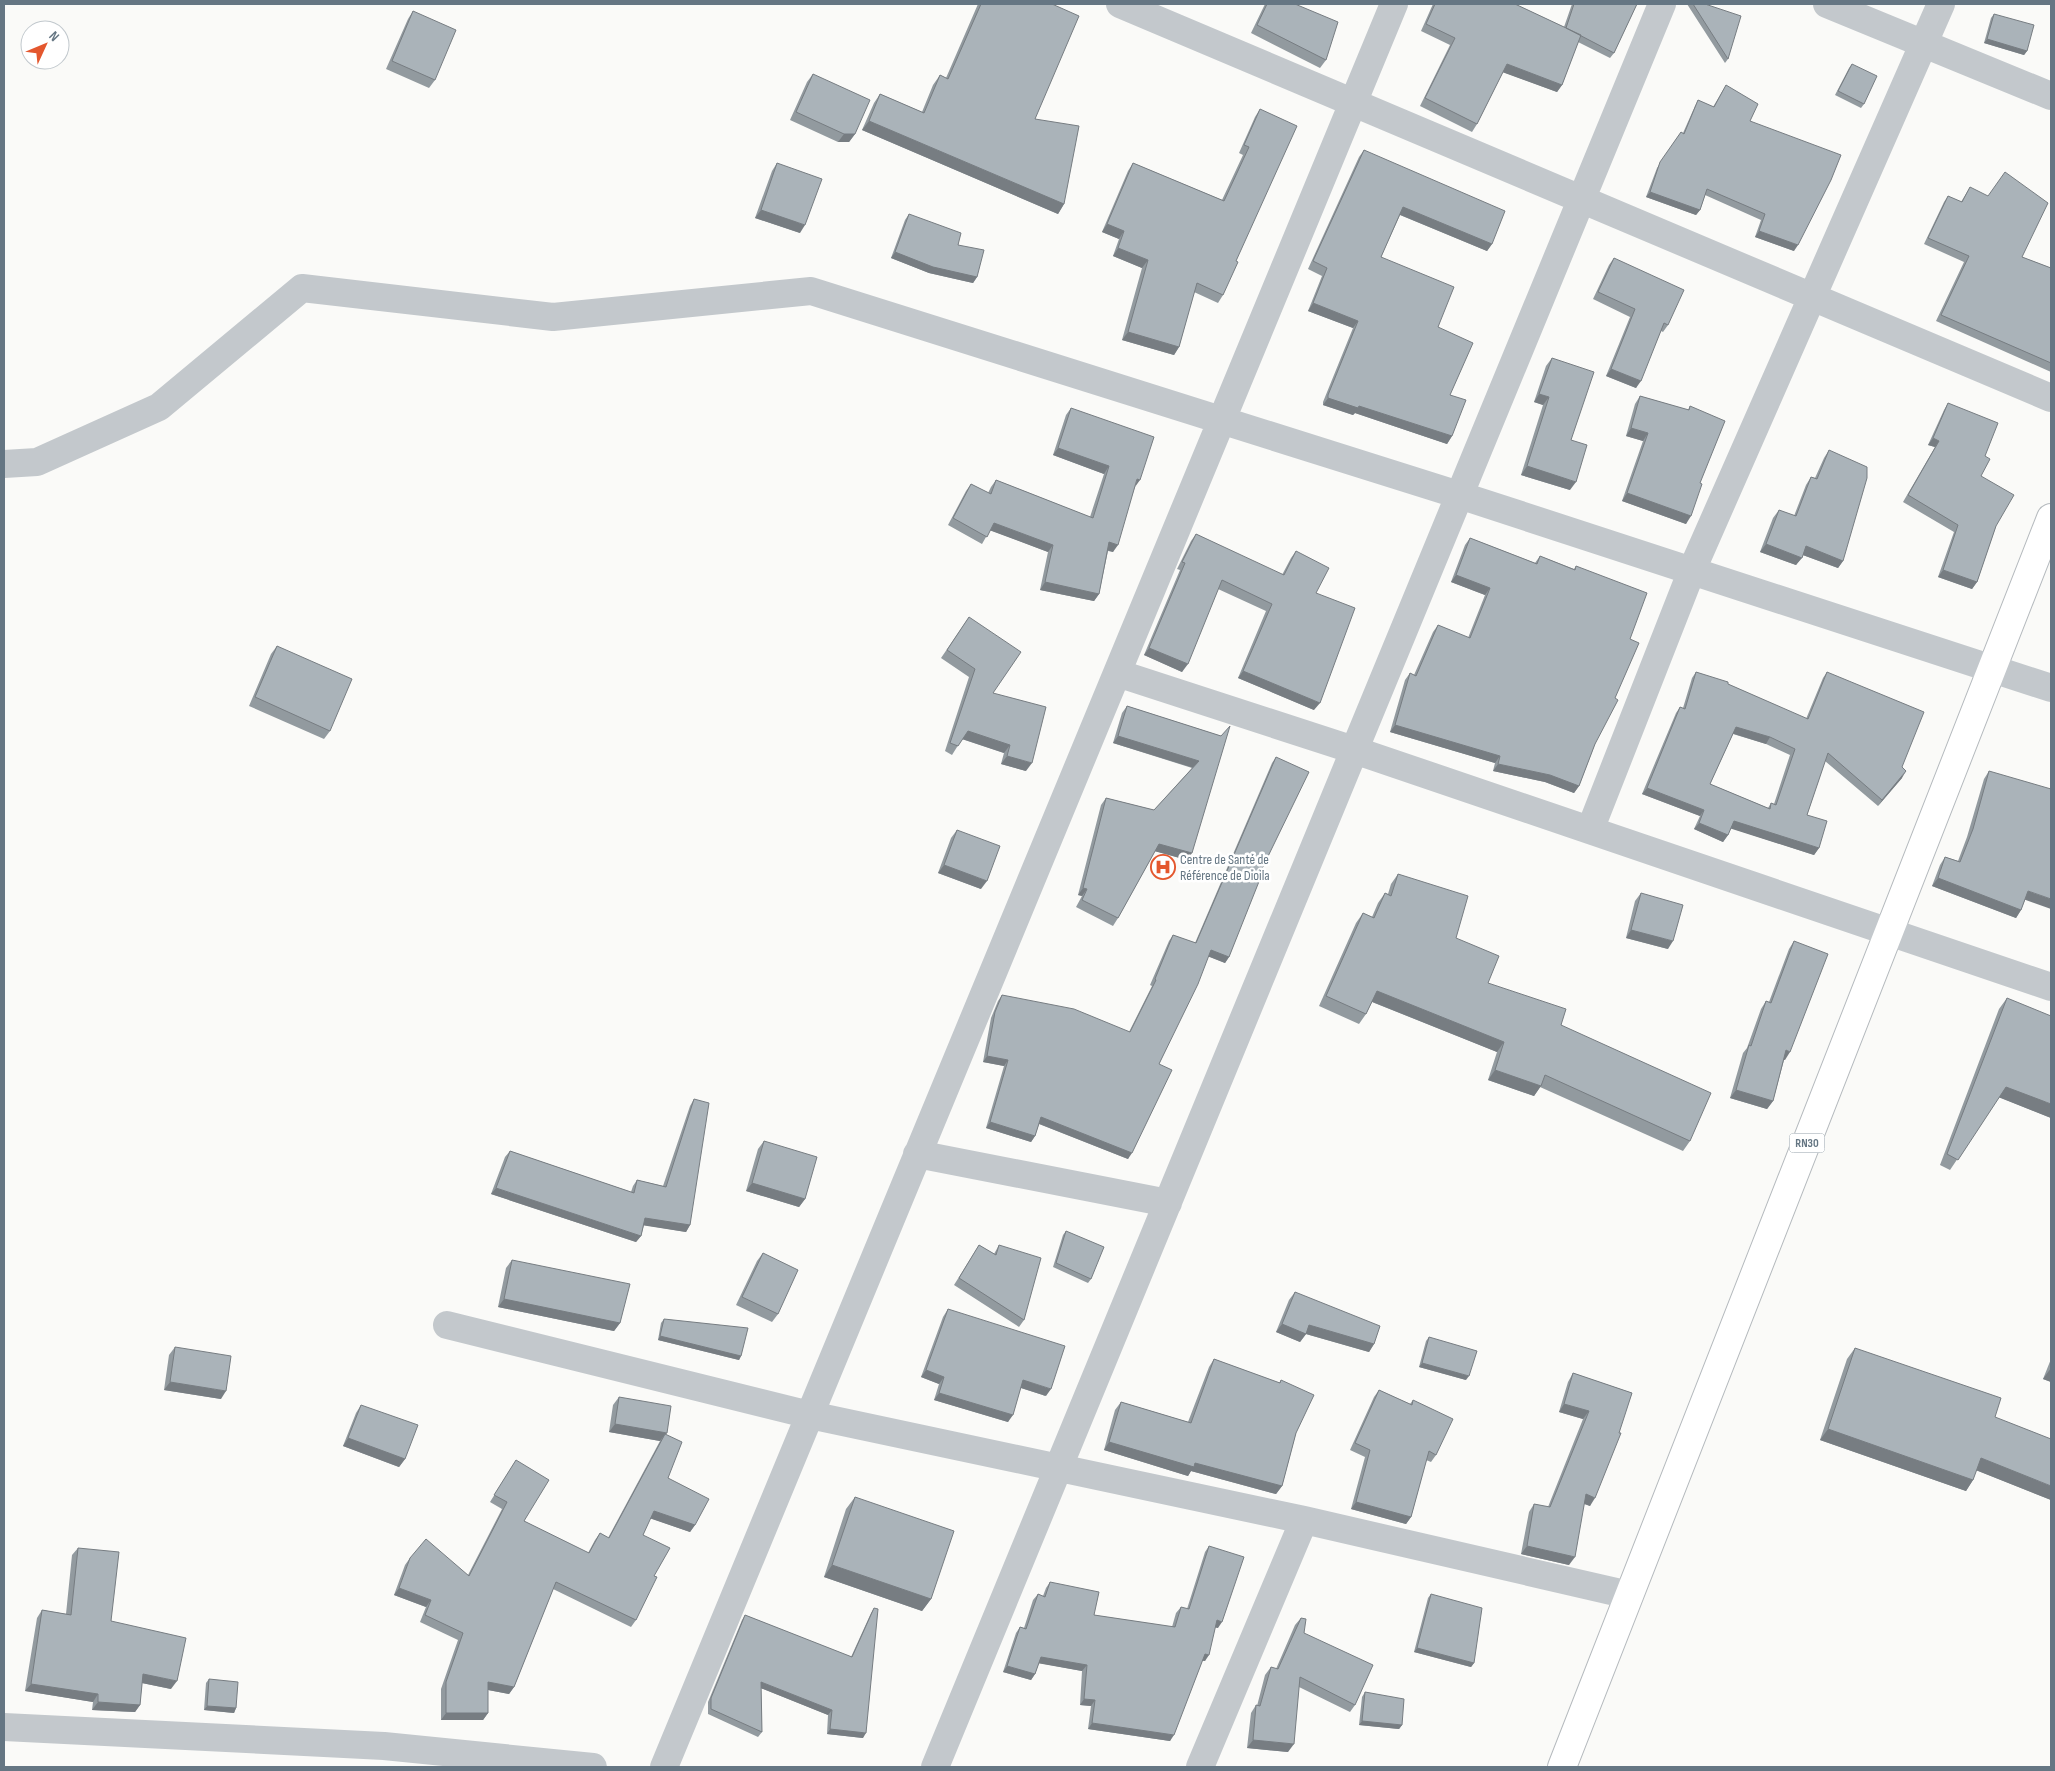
<svg xmlns="http://www.w3.org/2000/svg" width="2055" height="1771" font-family="'Sofia Sans Condensed',sans-serif">
	<style>
		.lines { fill: none; stroke-linecap: round; stroke-linejoin: round }
		.major-casing { stroke: #b5babe; stroke-width: 30 }
		.minor { stroke: #c3c8cc; stroke-width: 28 }
		.major { stroke: #fff; stroke-width: 28 }
		.wall { fill: #929a9f; fill-rule: evenodd }
		.shaded-wall { fill: #777d82 }
		.building { fill: #aab3b9; stroke: #777d82; fill-rule: evenodd }
		.labels { text-anchor: middle; dominant-baseline: central; stroke-width: 5; stroke-linejoin: round; paint-order: stroke }
		.shield { fill: #fff; stroke: #939fa8; stroke-width: 1 }
		.shield-label { font-size: 12px; font-weight: bold; fill: #657683 }
		.poi-label { font-size: 14px; fill: #657683; stroke: #fff; text-anchor: start }
	</style>
	<rect width="100%" height="100%" fill="#fafaf8"/>
	<g class="lines">
		<defs>
			<path id="major" d="M1562,1767L2051,518"/>
		</defs>
		<use href="#major" class="major-casing"/>
		<path class="minor" d="M1120,4L2051,398
			M1827,4L2051,96
			M4,464L37,462L159,407L302,288L553,317L811,291L1459,495L2051,688
			M1117,673L1354,750L2051,987
			M1590,830L1692,570L1941,4
			M917,1154L1168,1203
			M447,1325L810,1415L1304,1520L1629,1595
			M4,1727L384,1746L593,1767
			M664,1767L1394,4
			M935,1767L1662,4
			M1200,1767L1304,1520"/>
		<use href="#major" class="major"/>
	</g>
	<path class="wall" d="M978,4H1052L1035,119L1064,204L1058,214L862,130L874,103L880,94L922,112L933,85L940,75L946,78Z
		M1265,4H1295L1326,60L1320,68L1251,33Z
		M1433,4H1515L1564,27L1572,4H1637L1614,53L1610,58L1578,42L1562,85L1557,92L1503,72L1477,124L1472,132L1420,106L1450,45L1421,31Z
		M1687,4H1705L1728,59L1725,63Z
		M413,11L435,80L429,88L386,69L408,19Z
		M1994,14L2027,51L2024,55L1984,43L1991,18Z
		M1852,64L1864,104L1861,108L1835,95L1849,68Z
		M813,74L855,134L849,142H838L790,120L807,82Z
		M1726,85L1750,121L1794,251L1755,237L1761,220L1705,195L1700,210L1696,215L1646,197L1657,168L1681,132L1683,133L1695,106L1698,100L1713,107Z
		M1260,109L1236,261L1223,295L1218,303L1194,292L1179,347L1174,355L1122,340L1142,268L1113,256L1119,239L1102,232L1128,171L1133,163L1222,200L1243,155L1239,153L1255,117Z
		M1364,150L1492,244L1487,251L1400,215L1381,257L1438,327L1450,395L1452,436L1447,444L1355,413L1353,415L1323,405V402L1353,328L1308,311L1322,276L1308,269L1359,157Z
		M777,163L800,233L755,218L772,171Z
		M1970,187L2022,257L2051,268V372L1936,321L1964,262L1924,244L1944,202L1948,196L1961,202Z
		M909,214L958,245L977,277L973,283L929,273L891,258L905,220Z
		M1614,258L1668,325L1663,332L1661,331L1636,388L1606,376L1630,317L1593,299L1609,265Z
		M1552,358L1570,490L1521,475L1543,405L1534,402L1546,366Z
		M1640,396L1688,410L1690,406L1700,483L1686,524L1622,501L1643,441L1626,436L1635,404Z
		M1948,403L1985,456L1981,476L1996,526L1977,582L1972,589L1938,577L1954,532L1903,502L1935,447L1928,445L1944,410Z
		M1071,408L1135,487L1113,552L1108,551L1099,594L1094,601L1040,590L1048,552L990,530L982,544L948,525L966,491L971,484L988,493L991,487L996,480L1090,517L1104,474L1053,455L1066,415Z
		M1829,450L1843,561L1838,568L1803,555L1796,565L1760,552L1773,518L1779,510L1794,516L1806,485L1811,477L1815,478L1824,458Z
		M1196,534L1282,575L1291,558L1296,551L1316,593L1314,710L1238,678L1266,611L1218,589L1182,672L1144,655L1180,570L1177,569L1191,541Z
		M1470,538L1535,563L1540,556L1574,569L1576,566L1630,639L1595,744L1579,786L1574,793L1545,782L1493,771L1495,763L1390,732L1405,680L1410,673L1414,675L1433,632L1438,625L1468,638L1485,595L1451,582L1465,545Z
		M969,617L993,693L1026,771L1001,764L1004,753L962,739L952,755L945,751L969,677L941,658Z
		M277,646L330,731L324,739L249,706L271,654Z
		M1696,672L1728,684L1806,719L1823,678L1827,672L1902,767V778L1878,806L1825,761L1807,815L1819,848L1814,855L1731,828L1728,835L1723,842L1694,829L1700,816L1642,794L1676,713L1680,707L1683,708L1692,678ZM1733,734L1766,744L1790,755L1774,804L1771,803L1768,808L1710,784Z
		M1127,706L1221,736L1187,860L1155,851L1118,918L1113,926L1076,907L1082,896L1078,895L1101,805L1106,798L1154,810L1192,768L1113,743L1122,713Z
		M1276,757L1257,879L1229,957L1225,963L1208,956L1159,1064L1128,1159L1039,1124L1035,1136L1031,1142L986,1128L1004,1066L983,1062L991,1018L998,1001L1002,995L1129,1032L1152,986L1150,985L1169,941L1173,935L1195,943L1272,763Z
		M1989,771L2025,900L2021,910L2016,918L1932,886L1940,865L1945,857L1958,861L1967,837L1984,779Z
		M957,830L981,889L938,873L951,838Z
		M1398,874L1456,938L1488,983L1561,1025L1690,1141L1683,1151L1540,1087L1534,1096L1488,1080L1497,1052L1372,1002L1366,1014L1359,1024L1319,1006L1356,923L1363,913L1372,917L1378,903L1385,893L1388,894L1391,884Z
		M1641,893L1668,949L1626,938L1635,901Z
		M1794,941L1785,1060H1784L1773,1101L1767,1109L1730,1098L1743,1053L1747,1048L1761,1009L1766,1001L1769,1002L1789,949Z
		M2007,998L2051,1118L1999,1097L1950,1170L1940,1165L1999,1009Z
		M694,1099L690,1225L686,1232L644,1225L641,1236L636,1242L491,1194L505,1157L510,1151L631,1192L633,1186L637,1180L663,1186L690,1106Z
		M764,1141L805,1199L799,1207L746,1191L758,1149Z
		M1066,1231L1091,1279L1088,1283L1053,1267L1063,1235Z
		M979,1245L994,1254L999,1245L1024,1320L1019,1327L954,1285Z
		M763,1253L778,1314L772,1322L736,1305L757,1261Z
		M512,1260L620,1323L614,1331L498,1307L506,1268Z
		M1295,1292L1374,1344L1369,1352L1306,1334L1300,1342L1276,1332L1289,1300Z
		M948,1309L1046,1396L1021,1388L1008,1422L934,1400L939,1384L921,1377L943,1317Z
		M664,1319L741,1356L739,1360L658,1340L661,1323Z
		M1429,1337L1466,1380L1419,1367L1426,1341Z
		M175,1347L221,1399L164,1390L169,1355Z
		M1855,1348L1995,1417L2051,1500L1976,1470L1973,1480L1966,1491L1820,1440L1847,1359Z
		M1214,1359L1279,1383L1281,1380L1296,1433L1282,1486L1276,1494L1191,1471L1188,1476L1104,1450L1115,1410L1121,1402L1188,1422L1209,1367Z
		M2051,1359V1382L2043,1379Z
		M1573,1373L1632,1393L1590,1506L1584,1504L1569,1565L1521,1554L1529,1512L1534,1504L1548,1507L1583,1419L1559,1412L1568,1382Z
		M1379,1390L1410,1404L1413,1400L1436,1455L1431,1462L1426,1460L1411,1517L1406,1524L1351,1509L1365,1457L1350,1450L1374,1397Z
		M619,1397L665,1434L668,1478L695,1525L690,1532L650,1518L643,1535L654,1576L636,1620L631,1627L553,1589L514,1687L509,1694L488,1690V1713L483,1720H441V1689L458,1640L420,1622L426,1607L394,1595L405,1565L410,1558L468,1575L502,1509L490,1502L516,1460L524,1521L588,1553L595,1540L600,1533L608,1538L660,1441L609,1432L613,1405Z
		M361,1405L405,1459L399,1467L343,1446L356,1413Z
		M855,1497L931,1599L922,1611L824,1577L846,1509Z
		M1209,1546L1218,1628L1215,1627L1205,1661H1202L1170,1741L1088,1729L1091,1706L1080,1705L1082,1671L1039,1663L1035,1674L1031,1680L1003,1672L1016,1633L1020,1627L1024,1628L1033,1600L1038,1594L1043,1596L1046,1588L1050,1582L1094,1615L1172,1627L1176,1613L1181,1607L1187,1609L1205,1552Z
		M78,1548L111,1621L171,1689L142,1683L140,1705L135,1712L92,1710L93,1702L25,1691L37,1618L42,1610L66,1614L72,1555Z
		M1431,1594L1474,1663L1471,1667L1414,1652L1428,1598Z
		M874,1608L863,1738L827,1734L828,1715L761,1688L762,1732L758,1737L708,1714V1702L742,1620L745,1615L851,1657L871,1613Z
		M1301,1618L1304,1633L1355,1705L1350,1712L1299,1687L1288,1752L1247,1748L1251,1713L1256,1705L1257,1706L1265,1675L1271,1667L1276,1669L1295,1625Z
		M209,1679L236,1708L234,1713L204,1710L206,1683Z
		M1365,1692L1402,1725L1399,1729L1359,1725L1362,1697Z"/>
	<path class="shaded-wall" d="M1987,39L2027,51L2024,55L1984,43Z
		M1507,64L1562,85L1557,92L1502,72Z
		M869,121L1064,204L1058,214L862,130Z
		M844,134H855L849,142H838Z
		M1650,192L1700,210L1696,215L1646,197Z
		M1403,207L1492,244L1487,251L1398,214Z
		M761,210L805,225L800,233L755,218Z
		M1107,224L1124,231L1119,239L1102,232Z
		M1759,231L1798,245L1794,251L1755,237Z
		M1118,248L1148,260L1142,268L1113,256Z
		M895,252L977,277L973,283L929,273L891,258Z
		M1313,303L1358,321L1353,328L1308,311Z
		M1128,332L1179,347L1174,355L1122,340Z
		M1611,369L1641,381L1636,388L1606,376Z
		M1539,394L1549,397L1543,405L1534,402Z
		M1328,398L1359,406L1452,436L1447,444L1355,413L1353,415L1323,405Z
		M1631,428L1648,433L1643,441L1626,436Z
		M1933,438L1939,441L1935,447L1928,445Z
		M1058,448L1109,466L1104,474L1053,455Z
		M1527,466L1576,482L1570,490L1521,475Z
		M1137,479L1140,480L1135,487Z
		M1627,493L1691,516L1686,524L1622,501Z
		M994,523L1053,545L1048,552L989,530Z
		M1109,542L1118,545L1113,552L1104,549Z
		M1766,544L1802,558L1796,565L1760,552Z
		M1806,546L1843,561L1838,568L1800,554Z
		M1943,570L1977,582L1972,589L1938,577Z
		M1456,575L1490,588L1485,595L1451,582Z
		M1045,582L1099,594L1094,601L1040,590Z
		M1149,648L1188,664L1182,672L1144,655Z
		M1243,671L1320,703L1314,710L1238,678Z
		M1395,725L1500,756L1495,763L1390,732Z
		M1736,727L1770,737L1766,744L1731,733Z
		M968,731L1010,745L1004,753L962,739Z
		M1118,736L1199,761L1194,768L1113,743Z
		M1007,756L1032,763L1026,771L1001,764Z
		M1498,764L1550,775L1579,786L1574,793L1545,782L1493,771Z
		M1906,771L1902,778L1878,806L1882,800Z
		M1647,788L1704,810L1700,816L1642,794Z
		M1734,821L1819,848L1814,855L1729,828Z
		M1699,823L1728,835L1723,842L1694,829Z
		M1159,844L1192,853L1187,860L1154,851Z
		M944,865L987,881L981,889L938,873Z
		M1938,878L2021,910L2016,918L1932,886Z
		M1083,888L1087,889L1082,896L1078,895Z
		M2028,891L2051,899V909L2023,899Z
		M1631,930L1673,941L1668,949L1626,938Z
		M1211,950L1229,957L1225,963L1207,956Z
		M1377,991L1504,1042L1497,1052L1370,1001Z
		M1786,1050L1790,1052L1785,1060L1781,1058Z
		M987,1056L1008,1060L1004,1066L983,1062Z
		M1495,1070L1541,1086L1534,1096L1488,1080Z
		M2006,1087L2051,1104V1118L1998,1097Z
		M1736,1090L1773,1101L1767,1109L1730,1098Z
		M1041,1117L1132,1153L1128,1159L1037,1123Z
		M990,1122L1035,1136L1031,1142L986,1128Z
		M752,1183L805,1199L799,1207L746,1191Z
		M496,1188L641,1236L636,1242L491,1194Z
		M645,1218L690,1225L686,1232L641,1225Z
		M504,1299L620,1323L614,1331L498,1307Z
		M1282,1324L1309,1325L1374,1344L1369,1352L1306,1334L1300,1342L1276,1332Z
		M660,1336L741,1356L739,1360L658,1340Z
		M1422,1363L1469,1376L1466,1380L1419,1367Z
		M2051,1368V1382L2043,1379Z
		M926,1370L944,1377L939,1384L921,1377Z
		M1023,1380L1051,1389L1046,1396L1018,1387Z
		M170,1382L226,1391L221,1399L164,1390Z
		M939,1393L1013,1415L1008,1422L934,1400Z
		M1564,1404L1589,1411L1583,1419L1559,1412Z
		M615,1424L667,1433L661,1441L665,1434L660,1441L609,1432Z
		M1828,1429L1973,1480L1966,1491L1820,1440Z
		M348,1438L405,1459L399,1467L343,1446Z
		M1109,1442L1195,1463L1282,1486L1276,1494L1191,1471L1188,1476L1104,1450Z
		M1981,1458L2051,1486V1500L1973,1469Z
		M1586,1494L1595,1498L1590,1506L1580,1502Z
		M1356,1502L1411,1517L1406,1524L1351,1509Z
		M654,1511L695,1525L690,1532L649,1518Z
		M1527,1546L1575,1557L1569,1565L1521,1554Z
		M832,1565L931,1599L922,1611L824,1577Z
		M399,1588L431,1600L426,1607L394,1595Z
		M1217,1620L1222,1622L1218,1628L1213,1627Z
		M1417,1648L1474,1663L1471,1667L1414,1652Z
		M1205,1654L1209,1655L1205,1661L1201,1660Z
		M1041,1657L1087,1665L1082,1671L1037,1663Z
		M1007,1666L1035,1674L1031,1680L1003,1672Z
		M143,1674L177,1681L171,1689L137,1682Z
		M488,1682L514,1687L509,1694L483,1689Z
		M761,1682L832,1710L828,1715L758,1687Z
		M31,1684L98,1694L93,1702L25,1691Z
		M1084,1699L1095,1700L1091,1706L1080,1705Z
		M98,1702L140,1705L135,1712L92,1710Z
		M207,1706L236,1708L234,1713L204,1710Z
		M446,1713H488L483,1720H441Z
		M1362,1721L1402,1725L1399,1729L1359,1725Z
		M1092,1723L1174,1735L1170,1741L1088,1729Z
		M830,1729L866,1733L863,1738L827,1734Z
		M1253,1740L1294,1744L1288,1752L1247,1748Z"/>
	<path class="building" d="M981,4H1052L1079,16L1035,119L1079,126L1064,204L869,121L880,94L924,113L940,75L948,79Z
		M1267,4H1295L1338,22L1326,60L1257,25Z
		M1435,4H1515L1581,35L1562,85L1507,64L1477,124L1425,98L1455,38L1426,24Z
		M1574,4H1637L1614,53L1566,28Z
		M1693,4H1705L1741,16L1728,59Z
		M413,11L456,30L435,80L392,61Z
		M1994,14L2034,25L2027,51L1987,39Z
		M1852,64L1877,76L1864,104L1838,91Z
		M813,74L870,100L855,134H844L796,112Z
		M1726,85L1758,104L1750,121L1841,155L1831,180L1798,245L1759,231L1765,214L1707,189L1700,210L1650,192L1660,162L1681,132L1684,134L1698,100L1714,107Z
		M1260,109L1297,126L1236,261L1238,262L1223,295L1197,283L1179,347L1128,332L1148,260L1118,248L1124,231L1107,224L1133,163L1224,201L1249,147L1244,145Z
		M1364,150L1505,211L1492,244L1403,207L1381,257L1454,287L1438,327L1473,343L1450,395L1466,400L1452,436L1359,406L1358,408L1328,398V395L1358,321L1313,303L1327,268L1313,261Z
		M777,163L822,179L805,225L761,210Z
		M2005,172L2048,203L2022,257L2051,268V363L1941,315L1969,256L1928,238L1948,196L1962,202L1970,187L1988,196Z
		M909,214L961,233L958,245L984,250L977,277L933,267L895,252Z
		M1614,258L1684,290L1668,325L1664,323L1641,381L1611,369L1635,309L1598,292Z
		M1552,358L1594,372L1571,440L1587,445L1576,482L1527,466L1549,397L1539,394Z
		M1640,396L1689,410L1690,406L1725,421L1700,483L1702,484L1691,516L1627,493L1648,433L1631,428Z
		M1948,403L1998,423L1985,456L1990,459L1981,476L2014,495L1996,526L1977,582L1943,570L1958,525L1908,495L1939,441L1933,438Z
		M1071,408L1154,437L1140,480L1137,479L1118,545L1109,542L1099,594L1045,582L1053,545L994,523L987,537L953,518L971,484L991,494L996,480L1093,518L1109,466L1058,448Z
		M1829,450L1867,467V478L1843,561L1806,546L1802,558L1766,544L1779,510L1796,516L1811,477L1817,479Z
		M1196,534L1284,575L1296,551L1329,568L1316,593L1355,608L1320,703L1243,671L1272,604L1222,580L1188,664L1149,648L1185,563L1182,562Z
		M1470,538L1537,564L1540,556L1575,570L1576,566L1647,593L1630,639L1639,643L1615,698L1618,700L1595,744L1579,786L1550,775L1498,764L1500,756L1395,725L1410,673L1416,676L1438,625L1470,638L1490,588L1456,575Z
		M969,617L1021,652L993,693L1046,707L1032,763L1007,756L1010,745L968,731L958,746L950,743L975,669L947,650Z
		M277,646L352,679L330,731L255,697Z
		M1696,672L1728,682V684L1808,719L1827,672L1924,712L1902,767L1906,771L1882,800L1828,753L1807,815L1827,821L1819,848L1734,821L1728,835L1699,823L1704,810L1647,788L1680,707L1685,709ZM1736,727L1770,737L1795,749L1776,805L1771,803L1770,809L1710,784Z
		M1127,706L1221,736L1230,726L1192,853L1159,844L1118,918L1082,900L1087,889L1083,888L1106,798L1154,810L1199,761L1118,736Z
		M1276,757L1309,772L1257,879H1260L1229,957L1211,950L1198,984L1159,1064L1172,1070L1132,1153L1041,1117L1035,1136L990,1122L1008,1060L987,1056L995,1012L1002,995L1074,1009L1130,1032L1156,980L1155,979L1173,935L1196,943Z
		M1989,771L2051,789V899L2028,891L2021,910L1938,878L1945,857L1960,862L1973,829Z
		M957,830L1000,846L987,881L944,865Z
		M1398,874L1468,896L1456,938L1499,956L1488,983L1566,1009L1561,1025L1711,1093L1690,1141L1545,1075L1541,1086L1495,1070L1504,1042L1377,991L1366,1014L1326,996L1363,913L1374,918L1385,893L1391,896Z
		M1641,893L1683,905L1673,941L1631,930Z
		M1794,941L1828,954L1790,1052L1786,1050L1773,1101L1736,1090L1749,1045L1751,1046L1766,1001L1771,1003Z
		M2007,998L2051,1016V1104L2006,1087L1958,1160L1947,1154Z
		M694,1099L709,1103L690,1225L645,1218L641,1236L496,1188L510,1151L634,1193L637,1180L666,1187Z
		M764,1141L817,1157L805,1199L752,1183Z
		M1066,1231L1104,1247L1091,1279L1056,1263Z
		M979,1245L996,1255L999,1245L1041,1258L1024,1320L959,1278Z
		M763,1253L798,1270L778,1314L742,1297Z
		M512,1260L630,1284L620,1323L504,1299Z
		M1295,1292L1380,1326L1374,1344L1309,1325L1306,1334L1282,1324Z
		M948,1309L1065,1346L1051,1389L1023,1380L1013,1415L939,1393L944,1377L926,1370Z
		M664,1319L748,1328L741,1356L660,1336Z
		M1429,1337L1477,1351L1469,1376L1422,1363Z
		M175,1347L231,1356L226,1391L170,1382Z
		M1855,1348L2001,1398L1995,1417L2051,1439V1486L1981,1458L1973,1480L1828,1429Z
		M1214,1359L1280,1383L1281,1380L1314,1395L1296,1433L1282,1486L1195,1463L1194,1467L1109,1442L1121,1402L1191,1423Z
		M1573,1373L1632,1393L1619,1433H1621L1595,1498L1586,1494L1575,1557L1527,1546L1534,1504L1550,1507L1589,1411L1564,1404Z
		M1379,1390L1412,1405L1413,1400L1453,1419L1436,1455L1429,1451L1411,1517L1356,1502L1370,1450L1355,1443Z
		M619,1397L671,1406L667,1433L615,1424Z
		M361,1405L418,1425L405,1459L348,1438Z
		M665,1434L682,1442L668,1478L709,1499L695,1525L654,1511L643,1535L670,1548L654,1576L657,1577L636,1620L556,1582L514,1687L488,1682V1713H446V1682L463,1633L425,1615L431,1600L399,1588L410,1558L426,1539L469,1576L507,1502L494,1495L516,1460L549,1480L524,1521L589,1553L600,1533L609,1538Z
		M855,1497L954,1531L931,1599L832,1565Z
		M1209,1546L1244,1557L1222,1622L1217,1620L1209,1655L1205,1654L1174,1735L1092,1723L1095,1700L1084,1699L1087,1665L1041,1657L1035,1674L1007,1666L1020,1627L1026,1629L1038,1594L1045,1597L1050,1582L1099,1592L1094,1615L1175,1627L1181,1607L1189,1609Z
		M78,1548L119,1552L111,1621L186,1638L177,1681L143,1674L140,1705L98,1702V1694L31,1684L42,1610L71,1615Z
		M1431,1594L1482,1608L1474,1663L1417,1648Z
		M874,1608L878,1609L866,1733L830,1729L832,1710L761,1682L762,1732L711,1709V1698L745,1615L852,1657Z
		M1301,1618L1306,1619L1304,1633L1373,1665L1355,1705L1300,1677L1294,1744L1253,1740L1256,1705L1260,1706L1271,1667L1278,1669Z
		M209,1679L238,1682L236,1708L207,1706Z
		M1365,1692L1404,1699L1402,1725L1362,1721Z"/>
	<defs>
		<symbol id="hospital-ring" viewBox="-11 -11 22 22"><circle r="9.5" fill="#fff" stroke="#e4572e" stroke-width="1.5"/><path d="M-5-5h3v3.5h4V-5h3V5h-3V1.5h-4V5h-3Z" fill="#e4572e"/></symbol>
	</defs>
	<g fill-rule="evenodd">
		<use href="#hospital-ring" x="1149" y="853" width="28" height="28"/>
	</g>
	<g class="labels">
		<rect class="shield" x="1789.5" y="1133.5" width="35" height="19" rx="4"/>
		<g class="shield-label">
			<text x="1807" y="1143">RN30</text>
		</g>
		<g class="poi-label">
			<text x="1180" y="859">Centre de Santé de<tspan x="1180" dy="16">Référence de Dioila</tspan></text>
		</g>
	</g>
	<rect width="2055" height="1771" fill="none" stroke="#657683" stroke-width="10"/>
	<g transform="translate(45 45) rotate(46)"><circle r="24" fill="#ffffff" stroke="#c1c8cd"/>
	<path d="M0-4L9 19L0 12L-9 19Z" fill="#e4572e"/>
	<text y="-8" font-size="14" font-weight="bold" text-anchor="middle" fill="#657683">N</text>
	</g>
</svg>
